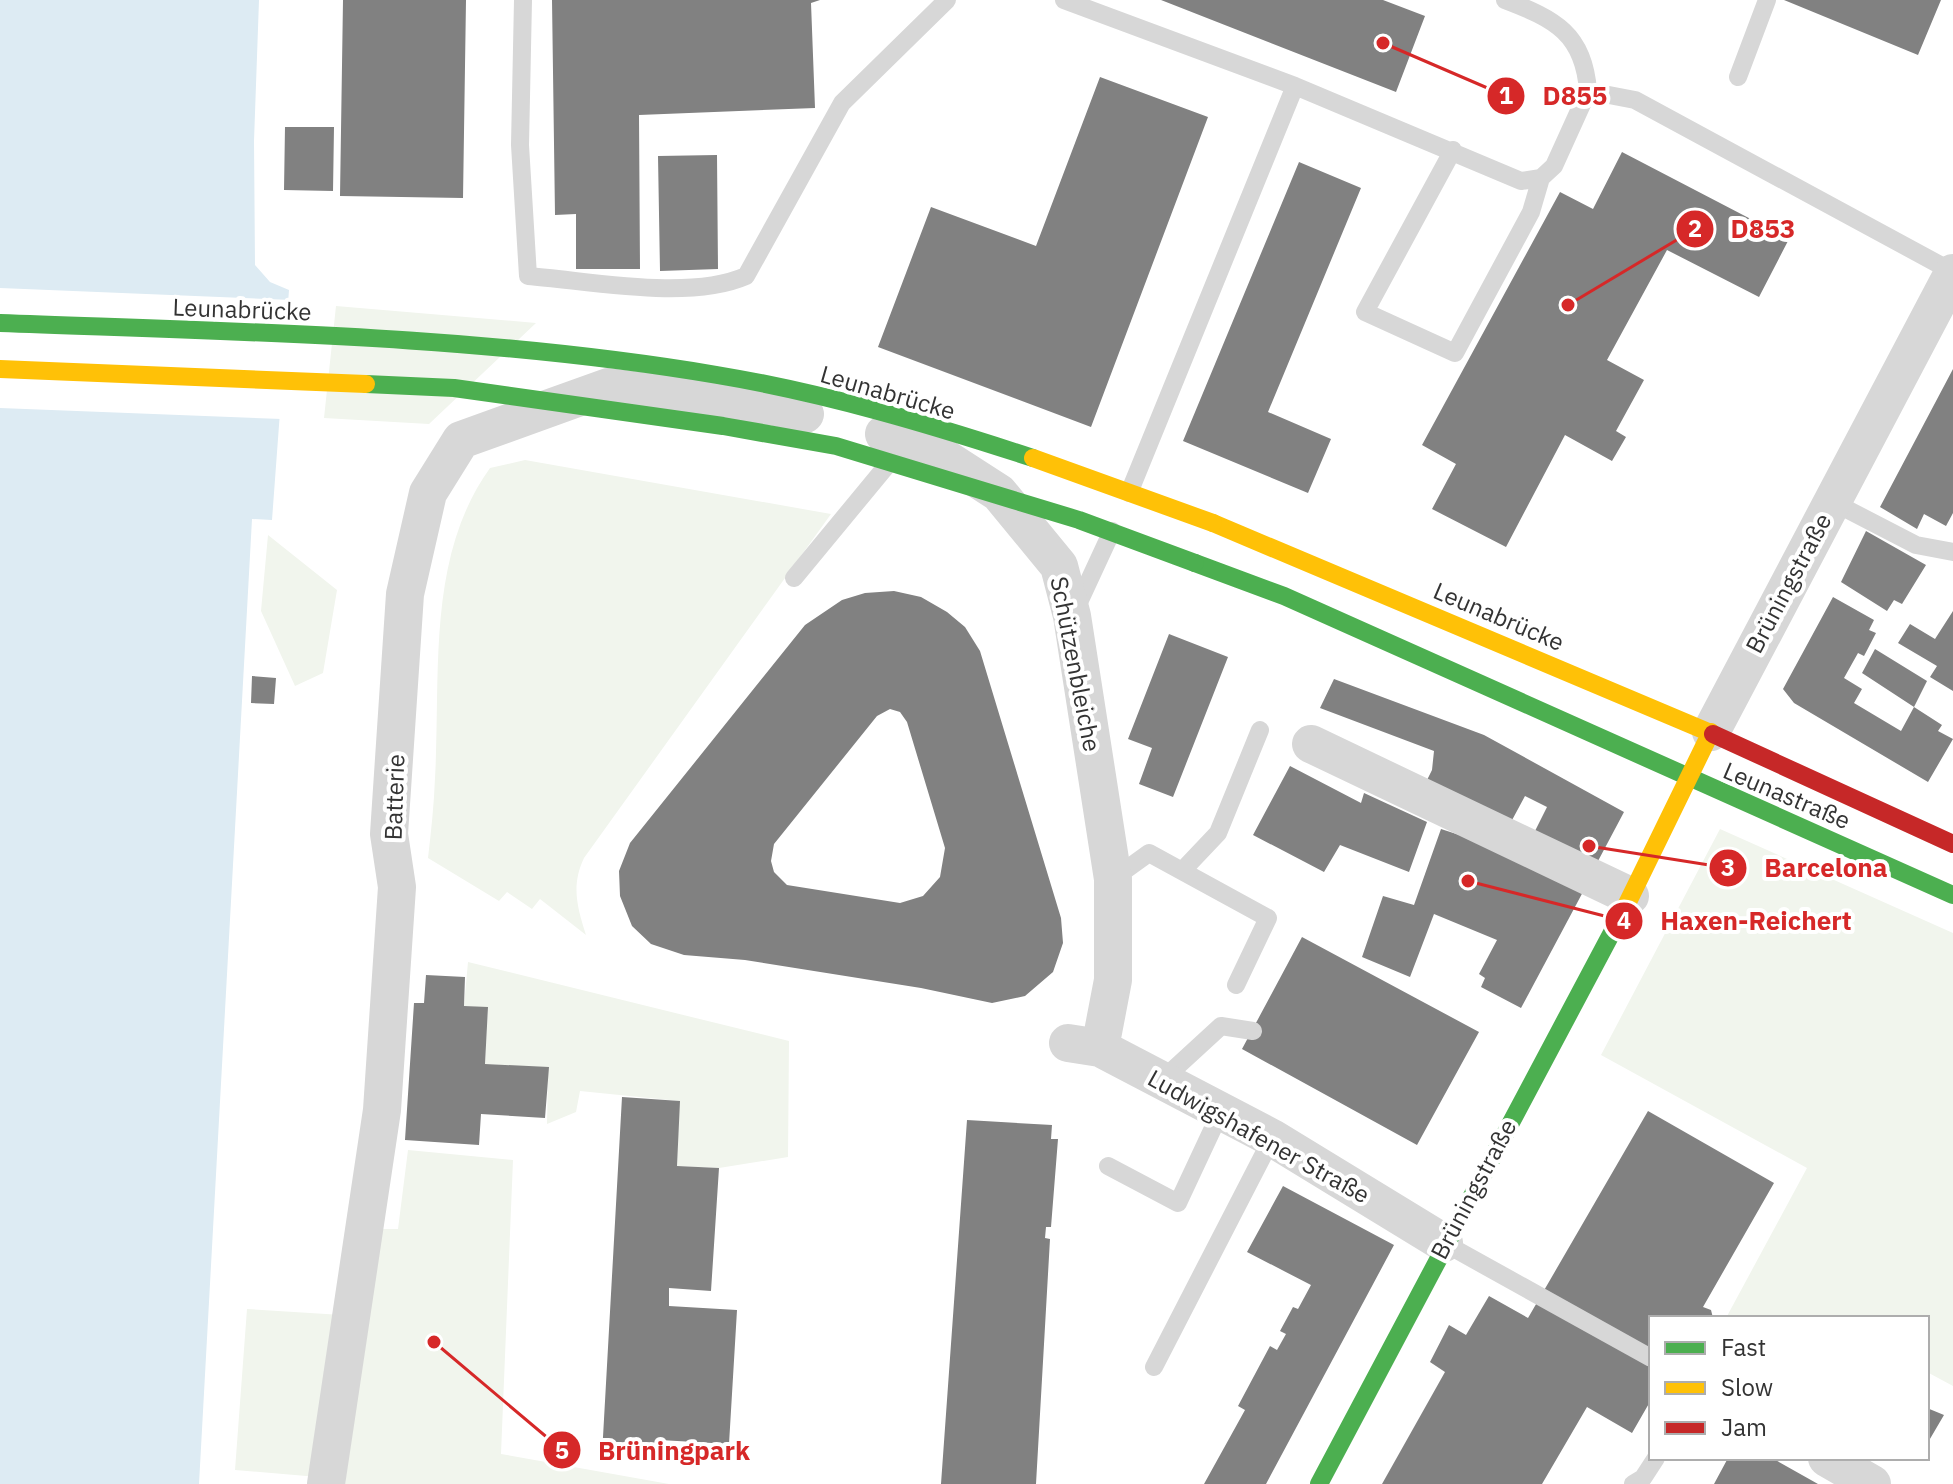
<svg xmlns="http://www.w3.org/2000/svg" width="1953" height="1484" font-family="'IBM Plex Sans',sans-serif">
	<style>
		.green { fill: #f1f5ed }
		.water { fill: #ddebf3 }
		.pier { fill: #fff }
		.building { fill: #818181; fill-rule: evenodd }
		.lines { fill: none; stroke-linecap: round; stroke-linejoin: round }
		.lane { stroke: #d7d7d7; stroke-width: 18 }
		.street { stroke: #d7d7d7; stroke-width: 38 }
		.fast { stroke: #4caf50; stroke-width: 18 }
		.slow { stroke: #ffc107; stroke-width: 18 }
		.jam { stroke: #c62828; stroke-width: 18 }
		.fast-bridge { stroke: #4caf50; stroke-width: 18 }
		.slow-bridge { stroke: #ffc107; stroke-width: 18 }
		.labels { text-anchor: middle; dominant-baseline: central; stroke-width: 8; stroke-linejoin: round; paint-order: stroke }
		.street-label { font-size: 24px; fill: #333; stroke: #fff }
		.leader { fill: none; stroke: #d62828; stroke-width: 3 }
		.callout-dot { fill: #d62828; stroke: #fff; stroke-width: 3 }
		.mark-label { font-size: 24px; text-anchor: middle; font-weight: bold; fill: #fff }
		.callout-label { font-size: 26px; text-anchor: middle; font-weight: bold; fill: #d62828; stroke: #fff; stroke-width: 8; stroke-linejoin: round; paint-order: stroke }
	</style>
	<rect width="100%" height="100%" fill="#fff"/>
	<path class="green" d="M336,306L536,323L429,424L324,418Z
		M525,460L831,514L584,858C571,885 577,907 586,935L540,899L532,909L507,892L499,901L428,858C431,832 434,805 435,778C441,674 426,557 490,468Z
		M268,535L337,590L323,673L295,686L261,611Z
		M1720,829L1953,933V1386L1927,1372V1318H1726L1807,1168L1601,1055Z
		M468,962L789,1041L788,1157L719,1168L677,1166L679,1101L580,1091L576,1112L547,1124L548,1068L485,1064L488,1008L464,1006Z
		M408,1150L513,1160L501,1454L669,1484H345L376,1229H398Z
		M247,1309L342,1315L318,1477L235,1470Z"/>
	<path class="water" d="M0,0H259L254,141L255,265L270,282L289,290L272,520L252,519L199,1484H0Z"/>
	<path class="pier" d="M0,288L292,300L282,419L0,408Z"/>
	<path class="building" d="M343,0H466L463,198L340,196Z
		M552,0H820L811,3L815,108L639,115L640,269H576V214L555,215Z
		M1161,0H1383L1425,16L1396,92Z
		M1784,0H1941L1918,55Z
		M1100,77L1208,117L1091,427L878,347L931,207L1036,246Z
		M285,127H334L333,191L284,190Z
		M1622,152L1789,239L1759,297L1667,250L1607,360L1644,380L1616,431L1626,437L1612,461L1565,435L1506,547L1432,509L1456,464L1422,445L1560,192L1593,209Z
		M717,155L718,269L660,271L658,156Z
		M1299,162L1361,188L1268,412L1331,439L1308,493L1183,441Z
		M1953,369V513L1946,526L1924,514L1917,529L1880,507Z
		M1866,531L1926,565L1902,604L1894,600L1887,611L1841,582Z
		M894,591L921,597L947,612L965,627L980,651L1061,918L1063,943L1053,972L1025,996L992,1003L921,988L745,960L684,955L651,944L632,926L620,896L619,871L630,843L805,625L842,600L865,593ZM890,709L900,712L907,722L945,848L940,877L923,896L900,903L787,885L774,872L771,861L774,844L877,716Z
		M1833,597L1874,620L1869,630L1876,633L1864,656L1858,653L1844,678L1862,689L1854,703L1901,731L1914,707L1942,725L1938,731L1953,739L1928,782L1794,703L1783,689Z
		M1953,611V691L1930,677L1937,666L1898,643L1910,624L1935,639Z
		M1169,634L1228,657L1173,797L1139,784L1152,748L1128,739Z
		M1875,649L1927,681L1914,707L1862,673Z
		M252,676L276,678L274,704L251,703Z
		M1334,679L1484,735L1624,812L1598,861L1534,833L1547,807L1525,796L1511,822L1425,784L1432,770L1434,751L1320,708Z
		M1290,766L1361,803L1364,793L1427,822L1409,872L1340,845L1324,872L1253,835Z
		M1441,829L1515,853L1584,890L1521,1008L1481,987L1485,978L1479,974L1497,940L1434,914L1410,977L1362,957L1383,896L1414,905Z
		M1302,937L1479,1032L1417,1145L1242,1049Z
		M426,975L465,977L464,1006L488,1007L485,1064L549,1067L545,1118L481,1114L479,1145L405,1140L414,1003H424Z
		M622,1097L680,1101L677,1166L719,1168L711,1291L669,1288V1306L737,1310L729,1444L660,1440L659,1459L602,1455Z
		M1648,1111L1774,1183L1703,1307L1711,1310L1713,1318H1651V1400L1632,1433L1587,1407L1542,1484H1382L1445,1372L1430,1362L1449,1325L1466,1335L1489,1296L1528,1318Z
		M967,1120L1052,1125L1051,1139H1058L1051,1227H1046L1045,1238L1050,1239L1036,1484H941Z
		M1283,1186L1394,1245L1266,1484H1204L1245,1410L1238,1406L1270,1346L1277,1350L1286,1334L1280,1331L1293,1307L1298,1309L1311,1285L1247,1252Z
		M1927,1408L1944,1415L1927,1444Z
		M1728,1458H1772L1818,1484H1714Z"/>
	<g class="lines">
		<path class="lane" d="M523,0L520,145L528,276C591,281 689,301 746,276L842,103L947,0
			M1064,0L1295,86L1521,181L1541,178L1554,166L1588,91L1635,100L1953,272
			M1505,0C1555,19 1584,34 1588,91
			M1738,77L1767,0
			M1453,150L1365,312L1455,353L1531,212L1541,178
			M1129,493L1295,86
			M1831,501L1916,545L1953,552
			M794,578L889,463
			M1074,613L1112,531
			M1182,871L1218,833L1260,730
			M1113,879L1149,853L1268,918L1236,985
			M1160,1082L1221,1026L1253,1031
			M1108,1166L1178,1203L1221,1111
			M1446,1244L1651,1358
			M1154,1367L1272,1138
			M1633,1484L1643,1478L1656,1458"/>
		<path class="street" d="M884,434L923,444L999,493L1059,566L1072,616L1113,879V980L1100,1048
			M1711,732L1953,273
			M1311,744L1630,896
			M1068,1043L1100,1048L1272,1138L1444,1243
			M1827,1458L1872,1484
			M326,1484L382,1110L397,887L389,834L405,594L428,493L461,440L608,387L775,407L805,414"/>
		<path class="fast" d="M1195,563L1284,596L1953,895
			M1319,1484L1625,908"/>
		<path class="slow" d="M1213,523L1713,734
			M1625,908L1711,732"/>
		<path class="jam" d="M1713,734L1953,844"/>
		<path class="fast-bridge" d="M0,323C240,332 480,335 717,375C825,393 929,424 1033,458
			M366,384L454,388L723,426L836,446L1079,520L1195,563"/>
		<path class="slow-bridge" d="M0,369L366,384
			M1033,458L1213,523"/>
	</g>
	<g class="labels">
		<g class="street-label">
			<text transform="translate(242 309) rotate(2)">Leunabrücke</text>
			<text transform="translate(888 392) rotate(16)">Leunabrücke</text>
			<text transform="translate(1788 583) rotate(-62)">Brüningstraße</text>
			<text transform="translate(1499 616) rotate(23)">Leunabrücke</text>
			<text transform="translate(1076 664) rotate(79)">Schützenbleiche</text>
			<text transform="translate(1787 795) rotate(23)">Leunastraße</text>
			<text transform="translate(394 797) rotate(-88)">Batterie</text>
			<text transform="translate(1259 1136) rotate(29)">Ludwigshafener Straße</text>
			<text transform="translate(1473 1189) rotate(-62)">Brüningstraße</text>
		</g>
	</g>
	<path class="leader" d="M1383 43L1506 96M1568 305L1695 229M1589 846L1728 868M1468 881L1624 921M434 1342L562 1450"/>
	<g class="callout-dot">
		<circle cx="1383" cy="43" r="8"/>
		<circle cx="1568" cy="305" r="8"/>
		<circle cx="1589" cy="846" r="8"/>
		<circle cx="1468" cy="881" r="8"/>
		<circle cx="434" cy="1342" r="8"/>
		<circle cx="1506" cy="96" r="20"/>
		<circle cx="1695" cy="229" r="20"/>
		<circle cx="1728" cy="868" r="20"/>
		<circle cx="1624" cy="921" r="20"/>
		<circle cx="562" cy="1450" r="20"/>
	</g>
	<g class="mark-label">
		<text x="1506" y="104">1</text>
		<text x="1695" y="237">2</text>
		<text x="1728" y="876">3</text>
		<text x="1624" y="929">4</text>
		<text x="562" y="1459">5</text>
	</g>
	<g class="callout-label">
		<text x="1575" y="105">D855</text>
		<text x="1763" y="238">D853</text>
		<text x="1826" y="877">Barcelona</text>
		<text x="1756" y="930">Haxen-Reichert</text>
		<text x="674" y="1460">Brüningpark</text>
	</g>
	<rect x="1649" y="1316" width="280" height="144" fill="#ffffff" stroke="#adadad" stroke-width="2"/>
	<rect x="1665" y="1342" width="40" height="12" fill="#4caf50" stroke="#adadad" stroke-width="2"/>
	<text x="1721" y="1356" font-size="24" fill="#333333">Fast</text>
	<rect x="1665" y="1382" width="40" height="12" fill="#ffc107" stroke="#adadad" stroke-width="2"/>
	<text x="1721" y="1396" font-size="24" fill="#333333">Slow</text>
	<rect x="1665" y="1422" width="40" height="12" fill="#c62828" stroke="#adadad" stroke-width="2"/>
	<text x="1721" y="1436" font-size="24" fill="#333333">Jam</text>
</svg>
